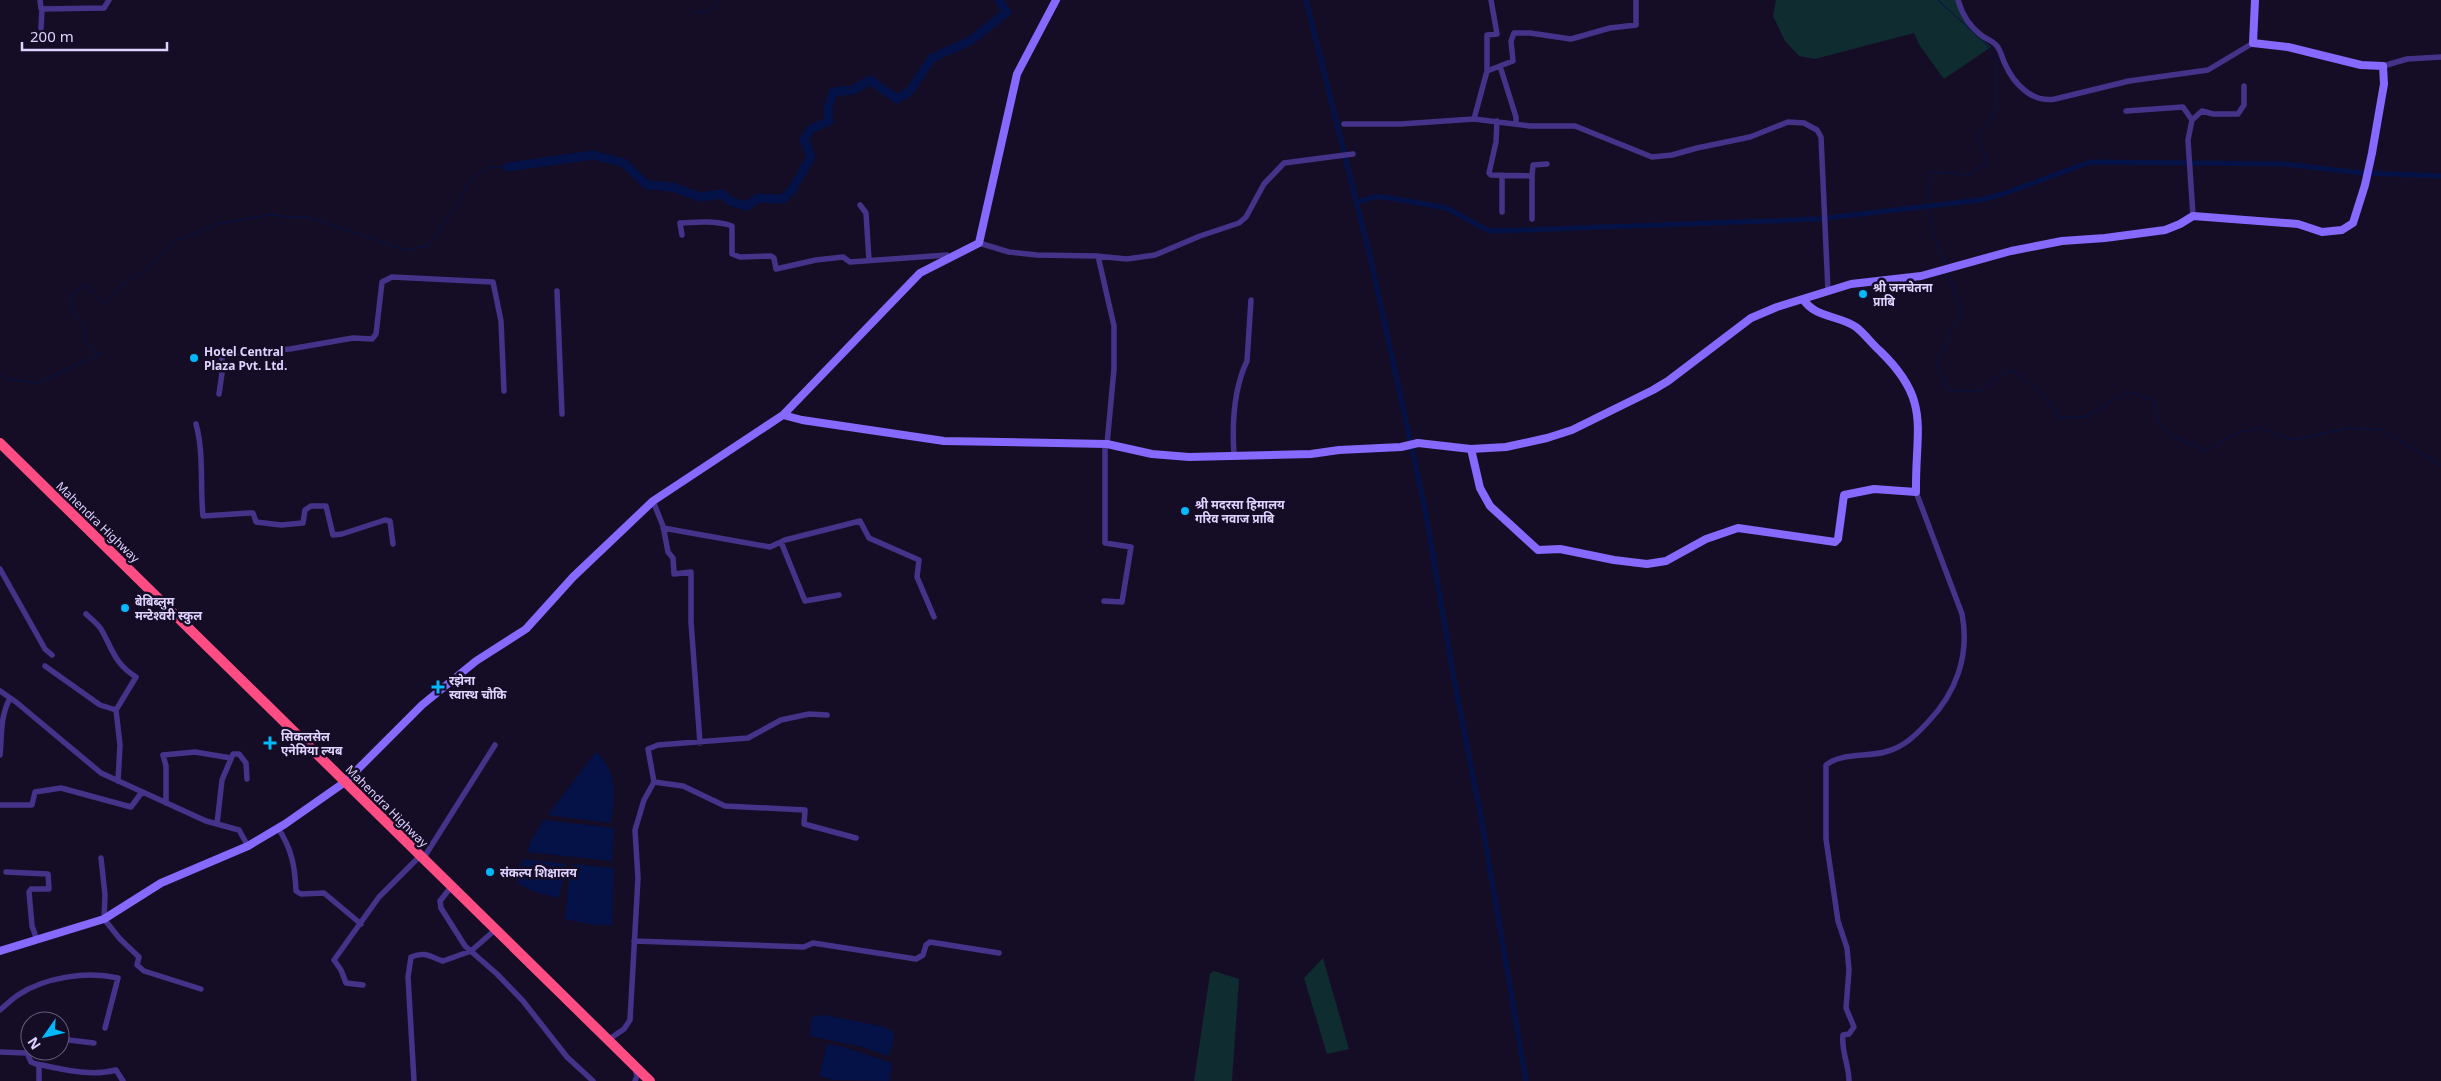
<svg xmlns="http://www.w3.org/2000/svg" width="2441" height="1081" font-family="'Noto Sans','Noto Sans Devanagari',sans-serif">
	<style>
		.green { fill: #0f2c31 }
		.water { fill: #051247 }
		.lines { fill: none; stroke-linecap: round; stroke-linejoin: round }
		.stream { stroke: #051247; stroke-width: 1 }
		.canal { stroke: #051247; stroke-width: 5 }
		.river { stroke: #051247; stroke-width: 9 }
		.street { stroke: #45338a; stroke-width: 5.5 }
		.secondary { stroke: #8669ff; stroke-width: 8 }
		.highway { stroke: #ff4d84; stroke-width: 10 }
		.poi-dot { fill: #00b9fd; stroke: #150d26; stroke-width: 2 }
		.labels { text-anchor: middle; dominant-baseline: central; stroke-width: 5; stroke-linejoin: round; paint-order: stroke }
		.poi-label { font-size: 12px; font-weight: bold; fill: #dfd2ff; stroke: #150d26; text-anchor: start }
		.street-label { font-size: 12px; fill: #dfd2ff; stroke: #150d26 }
	</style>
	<rect width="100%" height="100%" fill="#150d26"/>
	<path class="green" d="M1776,0H1955L1967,24L1991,47L1944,79L1920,46L1914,33L1815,59L1799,56L1785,41L1773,16Z
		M1323,958L1349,1049L1327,1054L1304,978Z
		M1214,971L1239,979L1232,1081H1194L1210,974Z"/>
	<path class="water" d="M596,752C618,771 615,796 611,823L548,815Z
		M544,820L614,828L612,861L528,852L530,842Z
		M522,859L566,864L559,898L535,892L517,883Z
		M574,864L614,868L612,925H595L565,919L570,870Z
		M824,1015L885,1027L893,1031V1044L888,1056L863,1047L810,1036L811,1019L814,1016Z
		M827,1044L844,1047L892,1063L889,1081L834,1080L819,1076Z"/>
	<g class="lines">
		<path class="stream" d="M1938,0L1986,44L1996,60V111L1977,135L1987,163L1970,175L1932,172C1923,207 1934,233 1946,265
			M693,13L712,10L720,0
			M1948,272L1961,311L1936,364L1947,390L1980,391L1993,379L2012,370L2041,393L2059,418L2087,416L2127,391L2155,401L2159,424L2175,438L2207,450L2238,433L2260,428L2292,440L2349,428L2383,430L2441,465
			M0,374L7,379L38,383L100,354L85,343L84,323L74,314L69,296L86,285L105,303L119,288L144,271L177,240L218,224L267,215L312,218L405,250L429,246L459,203L469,182L487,168L508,167"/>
		<path class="canal" d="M1306,0L1370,256L1425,509L1453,674L1483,828L1526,1081
			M1356,203L1373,197H1384L1447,208L1487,230L1496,231L1818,219L1980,200L2003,194L2090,162L2284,164L2363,173L2441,176"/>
		<path class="river" d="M508,167L593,155L624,163L647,185L672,187L700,197L722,194L732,202L747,206L758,198L783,199L792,190L811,157L804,139L811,129L829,121L828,108L833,92L853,90L870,80L897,99L909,92L932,58L970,41L1007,12L999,0"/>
		<path class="street" d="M40,0L41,9L104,8L109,0
			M1958,0C1962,14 1969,26 1981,35C1986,39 1993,41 1997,46C2001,51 2002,58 2005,64C2014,84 2032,103 2055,99L2129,81L2208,70L2253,43
			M41,28L42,8
			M1500,66L1516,117V123
			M2383,66L2407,59L2441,57
			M1487,71V35L1497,34L1491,0
			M2126,111L2183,107L2192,120
			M1474,119L1487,71L1513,61L1511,41L1514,33H1530L1571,39L1610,28L1636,25V0
			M1497,121L1496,142L1489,173L1491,175L1532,176V219
			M1344,124H1401L1474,119L1530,126H1575L1652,157L1672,155L1697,148L1750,137L1788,122L1804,123L1817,130L1821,137L1828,291
			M1532,176L1533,165L1547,164
			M860,205L866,213L869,260
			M1502,212V175
			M2193,216L2188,140L2192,120L2202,111L2213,114H2238L2244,105V86
			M682,235L680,223C697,222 716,220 732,226V254L740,257L771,256L774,258L776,269L816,260L843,257L850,262L947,255L949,257
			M979,243L1009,252L1037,255L1096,256L1127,259L1155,255L1200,236L1239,223L1246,217L1264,184L1284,163L1353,154
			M1098,256L1114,326V369L1107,444
			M557,291L562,414
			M219,394L222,373V354L290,349L353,338L372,339L376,334L382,282L392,277L493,282L501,321L504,391
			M196,424C204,453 200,486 203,516L249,513H253L256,522L281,525L303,523L305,510L311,506H326L333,535L342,534L385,520L390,521L393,544
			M1234,456C1232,425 1233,390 1247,361L1251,300
			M653,501L663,526L668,552L673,558L674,574L691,572V622L700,743
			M663,528L770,547L785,540L860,521L869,538L919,560L917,577L934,617
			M781,542L805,601L839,595
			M0,569L45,649L52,655
			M1104,601L1122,602L1131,547L1105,543V444
			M86,614C91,619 97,623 101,629C113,650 114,663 136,677L116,710
			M45,666L100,705L116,710L120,745L118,781
			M0,691L16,702L101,773L206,821L239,830L248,846
			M0,755C2,734 0,717 10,698
			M654,782L683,786L725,806L805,810L804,824L856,838
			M166,803V766L163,755L195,752L231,758
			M0,805H32L35,792L61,788L131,807L142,792
			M217,824L222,780L233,754H239L246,763L247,779
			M278,828C292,849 295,867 296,891L301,894L324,893L361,924
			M101,858L105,895L104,919L120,939L139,957L137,965L144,971L201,989
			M423,859L495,745
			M6,872L48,874L49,889H31L29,892L32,926L37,940
			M451,887L440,901L441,908L465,946L497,974L523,1001L567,1057L593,1081
			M634,941L804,947L813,943L916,959L923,955L926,945L930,942L999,953
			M363,985L346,983L341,970L334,960L379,897L420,856
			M0,1010C6,1005 12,999 18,995C45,977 87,971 118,978L105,1028
			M60,1039L94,1043
			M608,1040L624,1029L630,1020L638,878L635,830L644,800L654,782L648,749L658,745L748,738L781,720L809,714L827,715
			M0,1052L27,1053L31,1062L36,1064C63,1069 90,1077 116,1070L123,1081
			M39,1081V1065
			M414,1081L408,977L411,957C426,951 430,957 443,961L471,951L495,930
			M635,1081L637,1076L635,1069
			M1849,1081C1849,1065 1841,1051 1843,1035L1849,1034L1854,1027L1846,1008L1849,970L1847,948L1838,921L1826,839V765C1840,753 1867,757 1885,752C1904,747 1915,736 1928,722C1956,693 1970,655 1962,614L1916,492"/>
		<path class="secondary" d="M783,415L920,273L979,243L1017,74L1056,0
			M1471,449L1480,488L1490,506L1538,550L1560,549L1614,560L1647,564L1666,561L1706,539L1738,528L1835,542L1838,539L1844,495L1874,489L1916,492C1915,428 1932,401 1880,351C1872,344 1864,333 1856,327C1838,315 1815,318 1803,299
			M0,951L104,919L161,883L248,846L285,824L345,782L422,705L476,661L526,629L573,577L653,501L783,415L802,420L944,441L1107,444L1152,454L1189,457L1311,454L1339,450L1401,447L1418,443L1471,449L1506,447L1547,438L1572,430L1653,390L1668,381L1751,318L1777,307L1851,284L1921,276L2011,251L2062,241L2105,238L2165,230L2180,224L2193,216L2298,224L2322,232L2342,230L2353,223L2365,185L2372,153L2384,84L2383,66L2361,65L2288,47L2253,43L2255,0"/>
		<path class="highway" d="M0,443L650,1081"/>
	</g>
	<g class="poi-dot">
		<circle cx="1863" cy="294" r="5"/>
		<circle cx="194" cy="358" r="5"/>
		<circle cx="1185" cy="511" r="5"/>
		<circle cx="125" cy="608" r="5"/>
		<path d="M435.5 679.5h5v5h5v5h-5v5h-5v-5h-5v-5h5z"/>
		<path d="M267.5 735.5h5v5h5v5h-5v5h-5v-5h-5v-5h5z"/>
		<circle cx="490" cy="872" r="5"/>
	</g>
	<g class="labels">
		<g class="poi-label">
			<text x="1873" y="287">श्री जनचेतना<tspan x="1873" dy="14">प्राबि</tspan></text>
			<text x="204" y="351">Hotel Central<tspan x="204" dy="14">Plaza Pvt. Ltd.</tspan></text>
			<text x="1195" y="504">श्री मदरसा हिमालय<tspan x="1195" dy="14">गरिव नवाज प्राबि</tspan></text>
			<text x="135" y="601">बेबिब्लुम<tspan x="135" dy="14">मन्टेश्वरी स्कुल</tspan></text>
			<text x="449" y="680">रझेना<tspan x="449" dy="14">स्वास्थ चौकि</tspan></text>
			<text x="281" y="736">सिकलसेल<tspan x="281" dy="14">एनेमिया ल्यब</tspan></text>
			<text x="500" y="872">संकल्प शिक्षालय</text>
		</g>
		<g class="street-label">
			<text transform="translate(98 522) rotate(44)">Mahendra Highway</text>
			<text transform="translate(387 806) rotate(45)">Mahendra Highway</text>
		</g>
	</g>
	<g transform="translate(45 1036) rotate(236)"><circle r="24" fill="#150d26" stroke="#665c7d"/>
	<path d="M0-4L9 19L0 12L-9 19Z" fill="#00b9fd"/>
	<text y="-8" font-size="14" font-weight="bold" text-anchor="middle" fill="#dfd2ff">N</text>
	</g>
	<path d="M22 42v8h145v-8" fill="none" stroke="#dfd2ff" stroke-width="2.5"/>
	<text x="30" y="42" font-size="15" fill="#dfd2ff" stroke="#150d26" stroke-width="4" paint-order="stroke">200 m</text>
</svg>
